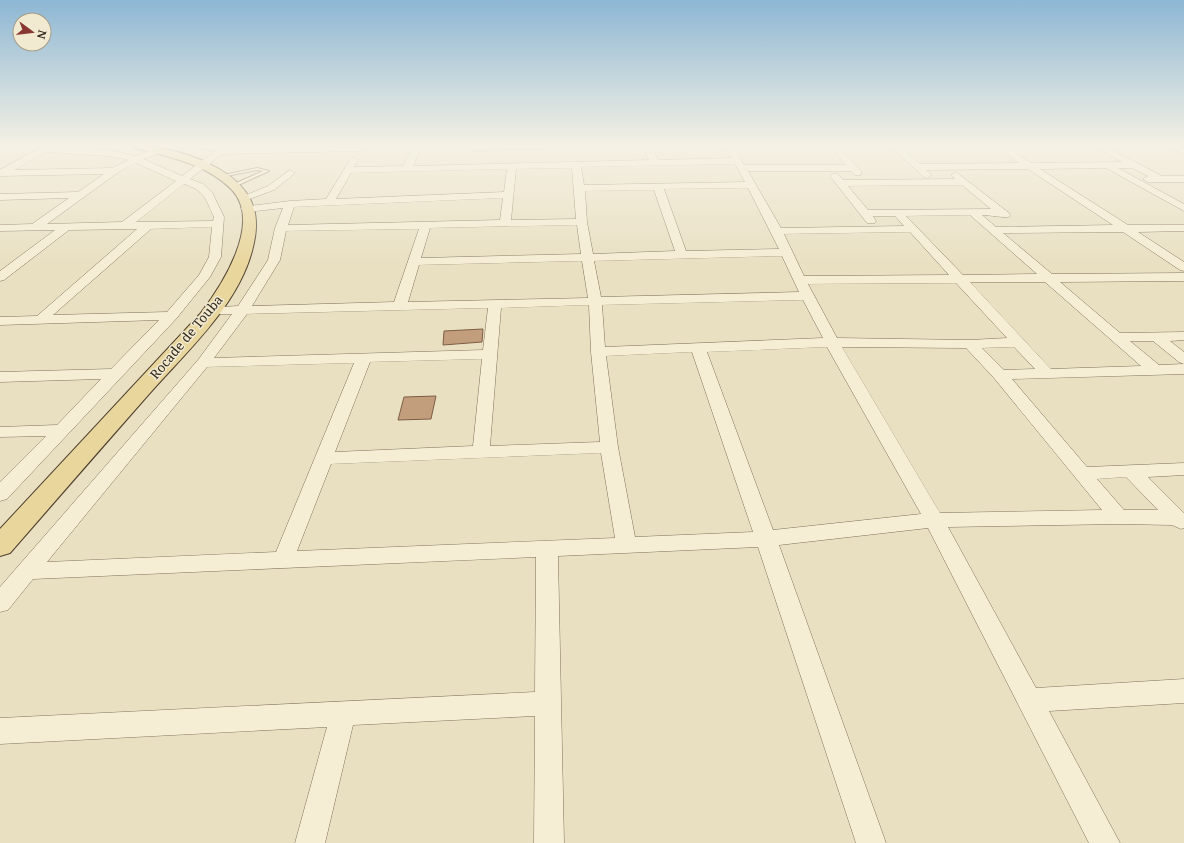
<svg xmlns="http://www.w3.org/2000/svg" width="1184" height="843" font-family="'Noto Serif',serif">
	<style>
		.building { fill: #c39e7c; stroke: #7d5e44 }
		.lines { fill: none; stroke-linecap: round; stroke-linejoin: round }
		.service-casing { stroke: #81715b; stroke-width: 2 }
		.minor-casing { stroke: #81715b; stroke-width: 1 }
		.primary-casing { stroke: #4f402f; stroke-width: 2 }
		.service { fill: #f5edd4; fill-rule: evenodd }
		.minor { fill: #f5edd4; fill-rule: evenodd }
		.primary { fill: #e9d69d; fill-rule: evenodd }
		.labels { text-anchor: middle; dominant-baseline: central; stroke-width: 3; stroke-linejoin: round; paint-order: stroke }
		.street-label { font-size: 13px; fill: #32291e; stroke: #f1ead1 }
	</style>
	<rect width="100%" height="100%" fill="#e9e0c2"/>
	<path class="building" d="M483,329L482,342L443,345L444,331Z
		M436,396L431,419L398,420L404,397Z"/>
	<g class="lines">
		<defs>
			<path id="service" d="M257,168L269,171L234,187H232V185L263,171L257,170L221,177L219,176Z"/>
			<path id="minor" d="M43,146L109,150L135,156L159,147L162,148V152L143,159L182,176L215,151L197,148L196,146H230L228,148L363,146L365,148L361,151L222,154L190,179L203,184L212,192L224,217L221,257L210,277L176,319L7,499L0,501V482L46,436L0,437V427L57,425L101,379L0,382V372L111,369L159,320L0,325V317L37,316L137,229L69,230L4,280L0,281V271L55,230L0,231V225L32,224L69,198L0,200V194L78,192L104,174L0,176V170ZM45,152L109,156L128,160L112,168L14,170ZM136,163L176,181L122,222L47,224L117,173ZM184,184C205,191 205,198 214,217L213,221L136,222ZM212,227L209,257L199,275L167,312L53,315L151,229Z
				M414,146H422L413,166L649,160L643,146H651L658,160L732,158L725,146H733L744,165H846L830,146H838L861,171V175H855L851,171H748L781,228L904,226L895,216H873L876,221L875,223H867L830,176L832,174H838L843,180L955,179L951,175L956,172L1009,213L1010,215L1009,217C1005,218 989,215 982,215L996,227L1113,225L1028,169L926,170L932,175L927,178L924,177L890,146H899L920,164L1019,163L995,146H1005L1031,163L1122,162L1094,146H1104L1162,176H1184V182H1148L1143,179L1148,176L1132,168H1118L1184,204V211L1106,168L1040,169L1128,225H1184V231L1138,232L1184,262V271L1180,270L1123,232L1003,233L1052,274L1184,273V281L1060,282L1120,333L1184,332V340L1170,341L1184,352V364L1179,362L1153,341H1130L1159,365L1184,364V374L1012,379L1087,467L1184,463V475L1148,477L1184,513V528L1181,529L1172,525L1119,524L948,527L1036,688L1184,679V703L1049,711L1120,843H1089L928,528L779,545L886,843H856L758,547L558,556L564,843H534L535,716L353,725L325,843H295L327,727L0,744V718L535,692L536,557L33,579L8,610L0,612V587L198,360L232,314H204L202,311L204,308L238,306L268,260L275,228L283,208L246,212L241,209L242,207L290,201L326,199L351,158L354,157L358,160L354,167L403,166ZM735,164L745,182L584,185L581,167ZM572,168L576,219L511,220L516,169ZM507,169L504,192L336,199L351,173ZM962,185L991,209L868,210L848,186ZM748,188L779,249L686,251L664,189ZM654,190L675,251L593,254L587,222L585,191ZM503,198L500,220L288,225L294,207ZM970,215L1037,274L963,275L906,216ZM577,225L581,254L421,258L430,228ZM419,229L394,302L252,306L280,260L286,231ZM910,232L949,275L804,276L784,234ZM782,256L799,292L601,297L594,261ZM582,261L588,298L408,302L419,265ZM970,282H1045L1141,366L1051,369ZM956,283L1007,338L970,340L837,338L808,284ZM803,300L823,338L605,347L602,305ZM589,305L591,352L600,442L490,446L501,308ZM488,308L483,350L214,358L247,314ZM827,347L921,514L773,530L707,352ZM842,347L966,348L994,378L1102,510L940,513ZM1014,347L1035,369L1004,370L982,348ZM692,352L753,532L635,537L618,447L606,356ZM482,359L473,446L335,452L370,362ZM354,363L276,552L47,562L207,367ZM601,453L615,538L297,551L331,464ZM1126,477L1158,510H1124L1097,479Z
				M471,146H550L546,149L474,150L471,149Z
				M1168,146H1179L1184,148V154Z
				M290,170L295,173L293,175L274,190L244,201L239,198L268,186Z"/>
			<path id="primary" d="M133,146C162,146 193,154 219,169C251,188 262,211 253,247C240,304 186,352 149,394C102,447 56,500 10,553L0,556V529L200,314C221,287 263,223 232,190C207,164 167,156 134,148Z"/>
		</defs>
		<use href="#service" class="service-casing"/>
		<use href="#minor" class="minor-casing"/>
		<use href="#primary" class="primary-casing"/>
		<use href="#service" class="service"/>
		<use href="#minor" class="minor"/>
		<use href="#primary" class="primary"/>
	</g>
	<linearGradient id="sky" x2="0" y2="1"><stop stop-color="#8db7d4"/><stop offset="0.55" stop-color="#f5f1e4"/><stop offset="1" stop-color="#f5f1e4" stop-opacity="0"/></linearGradient>
	<rect width="1184" height="264" fill="url(#sky)"/>
	<g class="labels">
		<g class="street-label">
			<text transform="translate(186 337) rotate(-50)">Rocade de Touba</text>
		</g>
	</g>
	<g transform="translate(32 32) rotate(105)"><circle r="19" fill="#f1ead1" stroke="#a59d89"/>
	<path d="M0-3L7 15L0 10L-7 15Z" fill="#893732"/>
	<text y="-6" font-size="11" font-weight="bold" text-anchor="middle" fill="#32291e">N</text>
	</g>
</svg>
